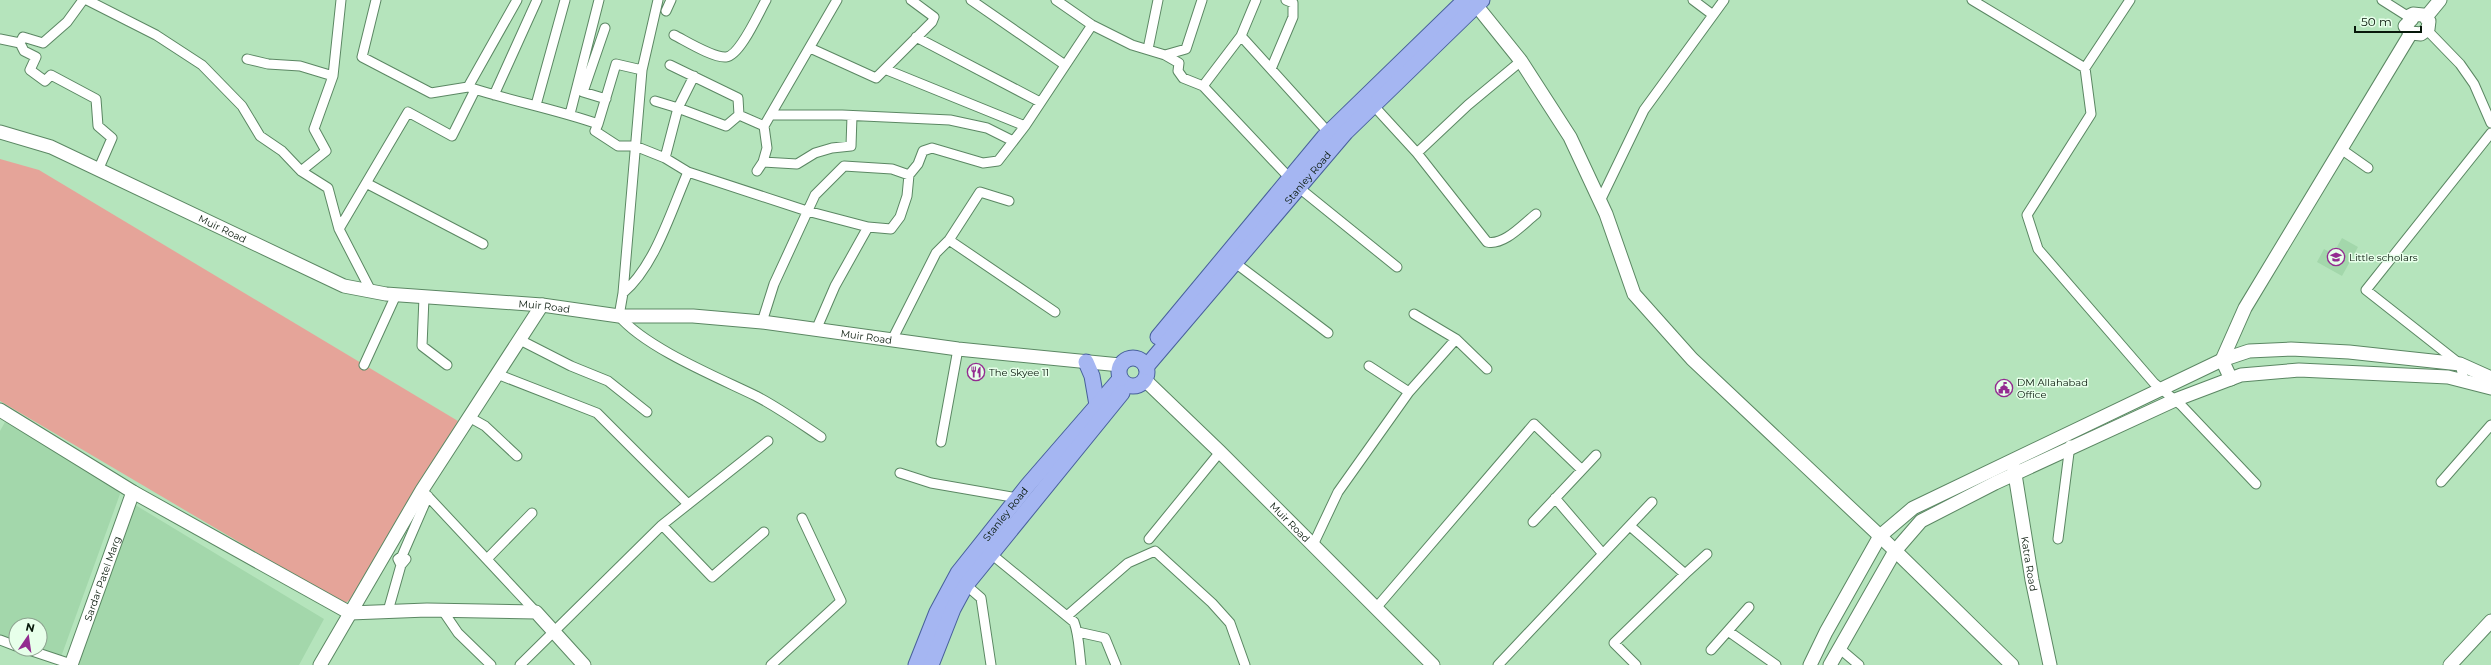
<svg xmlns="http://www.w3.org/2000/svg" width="2491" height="665" font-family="Montserrat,sans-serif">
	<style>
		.built { fill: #a3d7ab }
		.green { fill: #e5a499 }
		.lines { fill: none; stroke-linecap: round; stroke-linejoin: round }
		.street-casing { stroke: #5b8763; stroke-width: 11 }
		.secondary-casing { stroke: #5b8763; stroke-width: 15 }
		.primary-casing { stroke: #47609b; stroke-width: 17 }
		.street { stroke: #fff; stroke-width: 9 }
		.secondary { stroke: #fff; stroke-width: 13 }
		.primary { stroke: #a5b6f2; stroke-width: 15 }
		.labels { text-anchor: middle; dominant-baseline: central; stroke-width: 3; stroke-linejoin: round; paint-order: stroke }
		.street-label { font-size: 10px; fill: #07180a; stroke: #e7ffea }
		.poi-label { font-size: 10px; fill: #07180a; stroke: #e7ffea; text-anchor: start }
	</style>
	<rect width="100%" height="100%" fill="#b5e4bc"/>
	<path class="built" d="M2342,238L2358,247L2342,276L2317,262L2324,249L2333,254Z
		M5,422L87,466L118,489L120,494L61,657L40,649V625H16V641L0,637V431Z
		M132,503L324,619L299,665H76Z"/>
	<path class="green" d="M0,159L39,170L458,421L352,598L344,604L0,401Z"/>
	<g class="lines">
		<defs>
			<path id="street" d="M87,0L156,35L202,65L242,106L260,136L282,151L301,171L328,188L339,229L371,291
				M376,0L362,57L431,93L468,87
				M517,0L468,87C511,101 555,109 598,124L595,131L618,146H635L665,158L688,172C671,211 655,266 623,293
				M658,0L642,70L623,293L619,316C646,348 717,377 756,396C779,408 800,423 821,437
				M971,0L1065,65
				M1056,0L1092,25L1132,45L1165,55L1186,49L1202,0
				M1256,0L1241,36L1328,132
				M1693,0L1713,15
				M1972,0L2085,68L2130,0
				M2382,0L2412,19
				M666,11L671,0
				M605,28L583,92L606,99
				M2427,30L2460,64L2474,84L2491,123
				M674,35C686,41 713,58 726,57C740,56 759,12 766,0
				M916,37L1040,102
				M0,39L20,43L23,37L43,43L67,22L83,0
				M20,43L24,51L36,57L30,70L45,81L51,75L96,99L98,126L112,138L99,168
				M810,48L876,78L932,22L934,17L911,0
				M1148,49L1158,0
				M1165,55L1179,63L1178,71L1183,78L1203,86L1241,36
				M247,59L268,64L300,66L333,76
				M2085,68L2091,114L2027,215L2038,249L2154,383L2181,405L2256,484
				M1271,69L1293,17V3L1286,0
				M887,70L1025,126
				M1203,86L1298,187L1397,267
				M494,95L537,0
				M655,101L678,108L694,76
				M536,105L565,0
				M1373,105L1417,153L1487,242C1504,246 1523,224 1536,214
				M570,114L599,0
				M739,115L764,126L837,0
				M772,115H842L950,120L987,128L1013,141
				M598,124L616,64L642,70
				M2341,149L2368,168
				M1417,153L1468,105L1521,61
				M665,158L678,108L726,126L739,115L738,98L670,65
				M763,162L767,148L764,126
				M301,171L326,151L314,129L333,76L341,0
				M757,171L763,162L797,164L815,153L832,148L851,146L852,116
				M688,172L807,211L868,227L835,286L816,330
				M366,183L483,244
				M1600,201L1644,110L1724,0
				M868,227L891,229L900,217L907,196L909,175L918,164L923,151L932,148L983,163L998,161L1025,126L1092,25
				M339,229L408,112L452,136L475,90
				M949,240L1055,312
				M1234,262L1328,333
				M424,297L422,346L447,365
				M1414,314L1456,339L1487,369
				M762,322L774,284L815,195L844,166L892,169L909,175
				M520,340L571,366L608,381L647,412
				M892,340L936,253L949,240L980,192L1009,201
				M364,365L396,295
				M1369,366L1409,392
				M497,374L597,413L688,504
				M2464,381L2460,364L2366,290L2491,133
				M469,417L485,426L517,456
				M941,442L958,349
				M900,473L931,483L1018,498
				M2441,482L2491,425
				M422,490L536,612
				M1555,498L1603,554
				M1533,522L1596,455
				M662,525L712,577L764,532
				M1630,526L1685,574L1614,643L1636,665
				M1149,539L1220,452
				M2058,539L2070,445
				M1313,545L1338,492L1409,392L1456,339
				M990,553L1074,622C1079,635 1079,650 1081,665
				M402,556L428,496
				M487,559L532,513
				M1685,574L1707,554
				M966,585L981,598L991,665
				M1376,608L1534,424L1582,470
				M388,611L401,565L406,559L402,556L398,559L401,565
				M443,611L458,633L491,665
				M1067,616L1128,563L1155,551L1212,603L1230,623L1245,665
				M1728,631L1776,665
				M1078,632L1105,638L1116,665
				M0,640L16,646
				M1839,648L1859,665
				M26,649L71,664
				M1711,650L1749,607
				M520,665L662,525L768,441
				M771,665L841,601L802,518
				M1498,665L1652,502"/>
			<g id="secondary">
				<path d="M1472,0L1521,61L1570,137L1606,214L1634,294L1692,359L1880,536L2012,665"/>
				<path d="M2413,14L2423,15L2429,21L2428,29L2421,34L2411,33L2405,26L2412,19L2409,16Z"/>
				<path d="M2426,17L2440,0"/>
				<path id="s1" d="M0,132L51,147L344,286L386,294L542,305L619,316H693L762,322L958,349L1120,365"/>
				<path d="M2231,379L2222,360L2245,308L2411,33"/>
				<path id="s2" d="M1145,380L1220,452L1433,665"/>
				<path d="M0,410L133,492L350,613L427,610L536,612L584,665"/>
				<path id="s3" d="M2014,468L2032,580L2050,665"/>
				<path id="s4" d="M71,665L133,492"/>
				<path d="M320,665L422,490L542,305"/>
				<path d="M1810,665L1826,632L1880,536L1913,508L2222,360L2249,351L2291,349L2349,352L2460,364L2491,378"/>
				<path d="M1830,665L1895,551L1921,521L1995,483L2175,400L2241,375L2299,370L2448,377L2491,388"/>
				<path d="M2450,665L2491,621"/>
			</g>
			<g id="primary">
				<path d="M1158,337L1324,137L1465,0"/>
				<circle cx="1133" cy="372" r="14"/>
				<path d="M1086,362L1092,376L1097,405"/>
				<path id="s5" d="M1146,367L1346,132L1482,0"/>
				<path id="s6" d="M916,665L937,612L958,573L1028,485L1120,379"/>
				<path d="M931,665L953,609L966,585L1122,393"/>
			</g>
		</defs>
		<use href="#street" class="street-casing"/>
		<use href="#secondary" class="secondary-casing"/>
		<use href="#primary" class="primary-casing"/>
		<use href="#street" class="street"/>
		<use href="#secondary" class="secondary"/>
		<use href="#primary" class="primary"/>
	</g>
	<defs>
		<symbol id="school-ring" viewBox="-11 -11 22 22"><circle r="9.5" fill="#e7ffea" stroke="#932b90" stroke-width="1.5"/><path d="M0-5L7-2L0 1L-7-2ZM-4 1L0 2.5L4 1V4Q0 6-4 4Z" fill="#932b90"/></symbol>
		<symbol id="restaurant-ring" viewBox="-11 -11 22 22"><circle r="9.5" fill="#e7ffea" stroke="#932b90" stroke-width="1.5"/><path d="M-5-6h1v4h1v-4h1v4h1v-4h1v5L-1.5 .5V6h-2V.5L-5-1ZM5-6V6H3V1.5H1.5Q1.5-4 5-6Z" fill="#932b90"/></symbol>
		<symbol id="civic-ring" viewBox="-11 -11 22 22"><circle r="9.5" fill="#e7ffea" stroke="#932b90" stroke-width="1.5"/><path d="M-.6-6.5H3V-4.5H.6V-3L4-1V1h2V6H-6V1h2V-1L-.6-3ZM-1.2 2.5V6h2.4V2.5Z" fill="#932b90"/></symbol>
	</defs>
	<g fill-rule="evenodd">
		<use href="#school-ring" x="2326" y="247" width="20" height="20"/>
		<use href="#restaurant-ring" x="966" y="362" width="20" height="20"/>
		<use href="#civic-ring" x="1994" y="378" width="20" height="20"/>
	</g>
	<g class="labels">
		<g class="street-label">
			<text stroke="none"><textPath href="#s5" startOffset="249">Stanley Road</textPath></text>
			<text stroke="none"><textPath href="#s1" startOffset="243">Muir Road</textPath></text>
			<text stroke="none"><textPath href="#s1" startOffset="579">Muir Road</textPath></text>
			<text stroke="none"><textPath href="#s1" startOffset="903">Muir Road</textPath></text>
			<text stroke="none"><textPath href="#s6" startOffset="177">Stanley Road</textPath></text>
			<text stroke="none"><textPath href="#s2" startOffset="203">Muir Road</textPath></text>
			<text stroke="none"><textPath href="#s3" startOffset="97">Katra Road</textPath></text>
			<text stroke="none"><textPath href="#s4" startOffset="92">Sardar Patel Marg</textPath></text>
		</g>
		<g class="poi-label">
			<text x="2349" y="257">Little scholars</text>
			<text x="989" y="372">The Skyee 11</text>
			<text x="2017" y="382">DM Allahabad<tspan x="2017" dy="12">Office</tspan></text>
		</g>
	</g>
	<g transform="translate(28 637) rotate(13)"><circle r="19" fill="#e7ffea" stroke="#8da390"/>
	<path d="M0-3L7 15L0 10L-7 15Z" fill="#932b90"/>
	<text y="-6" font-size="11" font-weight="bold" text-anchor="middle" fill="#07180a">N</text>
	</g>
	<path d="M2355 26v6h66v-6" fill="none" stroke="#07180a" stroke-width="2"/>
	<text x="2361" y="26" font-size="12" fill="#07180a" stroke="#e7ffea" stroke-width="3" paint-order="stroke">50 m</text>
</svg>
